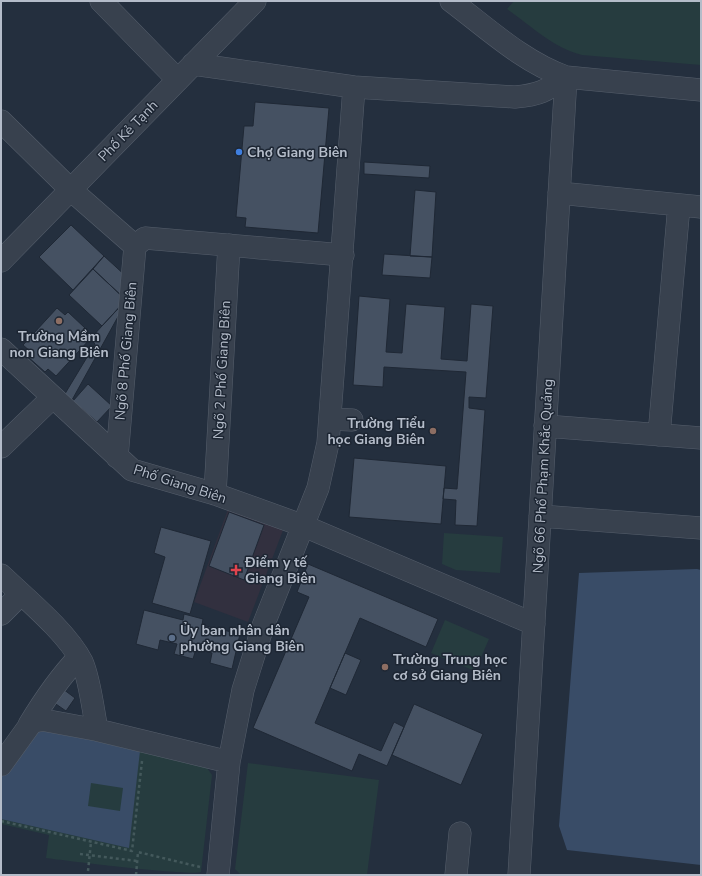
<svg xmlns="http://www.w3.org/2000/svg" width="702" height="876" font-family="'Nunito Sans',sans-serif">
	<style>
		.medical { fill: #32303f }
		.green { fill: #263c3f }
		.water { fill: #394c67; fill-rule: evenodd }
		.building { fill: #455162; stroke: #1f2835 }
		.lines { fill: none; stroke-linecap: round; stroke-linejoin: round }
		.minor-casing { stroke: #565f6c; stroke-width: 23 }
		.path { stroke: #44595c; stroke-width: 2.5; stroke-dasharray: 3 3; stroke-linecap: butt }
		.minor { stroke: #38414e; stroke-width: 22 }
		.shop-dot { fill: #3f7fe0; stroke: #1d2633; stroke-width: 1.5 }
		.education-dot { fill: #8d6e63; stroke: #1d2633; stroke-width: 1.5 }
		.health-dot { fill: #e0444e; stroke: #1d2633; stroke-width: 1.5 }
		.service-dot { fill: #5c6f8a; stroke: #1d2633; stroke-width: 1.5 }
		.labels { text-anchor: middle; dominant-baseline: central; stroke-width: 3; stroke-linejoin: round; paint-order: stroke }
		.street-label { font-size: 14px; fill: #b4bcc9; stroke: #1d2633 }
		.poi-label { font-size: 14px; font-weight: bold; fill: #b4bcc9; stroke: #1d2633; text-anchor: start }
	</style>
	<rect width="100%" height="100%" fill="#242f3e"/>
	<path class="medical" d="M230,504L285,525L248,622L194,602Z"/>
	<path class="green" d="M514,1H701V65L582,55C554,48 531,26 507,9Z
		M444,533L503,537L500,573L456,570L442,564Z
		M445,620L489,639L475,671L431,653Z
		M38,729L205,765L212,775L201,872C189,876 68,861 46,858L49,835L1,824V777Z
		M248,763L379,780L367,875H241L235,869Z"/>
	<path class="water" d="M697,569L701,570V865L567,850L559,826L579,573Z
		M45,729L140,751L129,848L1,819V777L28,736ZM91,783L123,788L120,811L88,806Z"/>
	<path class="building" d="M255,102L329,108L318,233L245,227L246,218L236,217L244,126H253Z
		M364,162L430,166L429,178L364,174Z
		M415,190L436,192L432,257L410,256Z
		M71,225L104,256L73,290L39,257Z
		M384,254L432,257L430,278L382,275Z
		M104,256L128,278L126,300L93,269Z
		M93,269L126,300L102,326L69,295Z
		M359,296L390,299L386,352L402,353L406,304L445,307L441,359L467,361L471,304L493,306L486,398L469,397V408L485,410L477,526L455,525L456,500L443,499L444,488L457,489L466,372L384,367L383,387L353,385Z
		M126,300L125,304L72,400L63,397L95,344L90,339Z
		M57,308L65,315L68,312L85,328L82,332L90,339L56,376L48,369L45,372L27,356L31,352L23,345Z
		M88,384L112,406L97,422L73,401Z
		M354,458L446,466L441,524L349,517Z
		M229,512L264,525L244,580L209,566Z
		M161,527L211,541L190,614L152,603L165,557L154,553Z
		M308,564L438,619L426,647L360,618L315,723L381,751L394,722L404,727L387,766L359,754L352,771L253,728L309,597L297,592Z
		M144,610L183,620L184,614L203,619L202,625L240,634L232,669L210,663L212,653L196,649L193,659L174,654L177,644L160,640L158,650L136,644Z
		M345,653L361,660L346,695L330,688Z
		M63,689L75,698L66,711L53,702Z
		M414,704L483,734L461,785L392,755Z"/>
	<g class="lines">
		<defs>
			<path id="minor" d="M101,1L178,80
				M451,1C487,28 523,62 566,77L701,90
				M193,64L354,87L515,97C539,95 546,91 566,77
				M1,121L71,190L135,246
				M559,193L701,207
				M135,246L145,238L343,255
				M1,261L255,1
				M1,349L132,470L215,494L304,526L534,624
				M330,419L352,420
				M545,426L701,438
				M659,435L679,205
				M1,447L53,397
				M117,457L135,246
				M215,494L229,245
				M540,516L701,528
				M1,575C25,598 67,632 82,662C90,680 93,710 97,730L229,762
				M1,614L21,594
				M29,725C44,700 59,678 79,657
				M1,765L32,722L43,720L97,730
				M218,875L229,762L243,690L263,626L318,488L328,443L354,87
				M456,875L460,833
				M519,875L566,77"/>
		</defs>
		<use href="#minor" class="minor-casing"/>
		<path class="path" d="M1,821L132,851L142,761
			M80,854L137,861
			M88,871L91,842
			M136,875L138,852L200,867"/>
		<use href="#minor" class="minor"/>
	</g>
	<circle class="shop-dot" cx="239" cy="152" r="4"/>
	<g class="education-dot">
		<circle cx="59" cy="321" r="4"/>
		<circle cx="433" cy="431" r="4"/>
		<circle cx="385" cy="667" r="4"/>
	</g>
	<path class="health-dot" d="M234 564h4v4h4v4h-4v4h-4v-4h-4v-4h4z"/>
	<circle class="service-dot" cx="172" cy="638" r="4"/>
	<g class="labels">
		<g class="street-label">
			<text transform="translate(128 131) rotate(-46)">Phố Kẻ Tạnh</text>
			<text transform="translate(126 351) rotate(-85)">Ngõ 8 Phố Giang Biên</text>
			<text transform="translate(222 370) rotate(-87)">Ngõ 2 Phố Giang Biên</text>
			<text transform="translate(543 476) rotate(-87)">Ngõ 66 Phố Phạm Khắc Quảng</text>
			<text transform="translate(180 484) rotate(18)">Phố Giang Biên</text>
		</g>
		<g class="poi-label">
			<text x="247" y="152">Chợ Giang Biên</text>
			<text x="59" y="336" text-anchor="middle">Trường Mầm<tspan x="59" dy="16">non Giang Biên</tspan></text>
			<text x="425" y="423" text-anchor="end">Trường Tiểu<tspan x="425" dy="16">học Giang Biên</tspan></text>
			<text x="245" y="562">Điểm y tế<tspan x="245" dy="16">Giang Biên</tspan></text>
			<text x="180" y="630">Ủy ban nhân dân<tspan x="180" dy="16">phường Giang Biên</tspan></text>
			<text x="393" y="659">Trường Trung học<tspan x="393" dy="16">cơ sở Giang Biên</tspan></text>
		</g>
	</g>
	<rect width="702" height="876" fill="none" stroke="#b4bcc9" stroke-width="4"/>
</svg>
